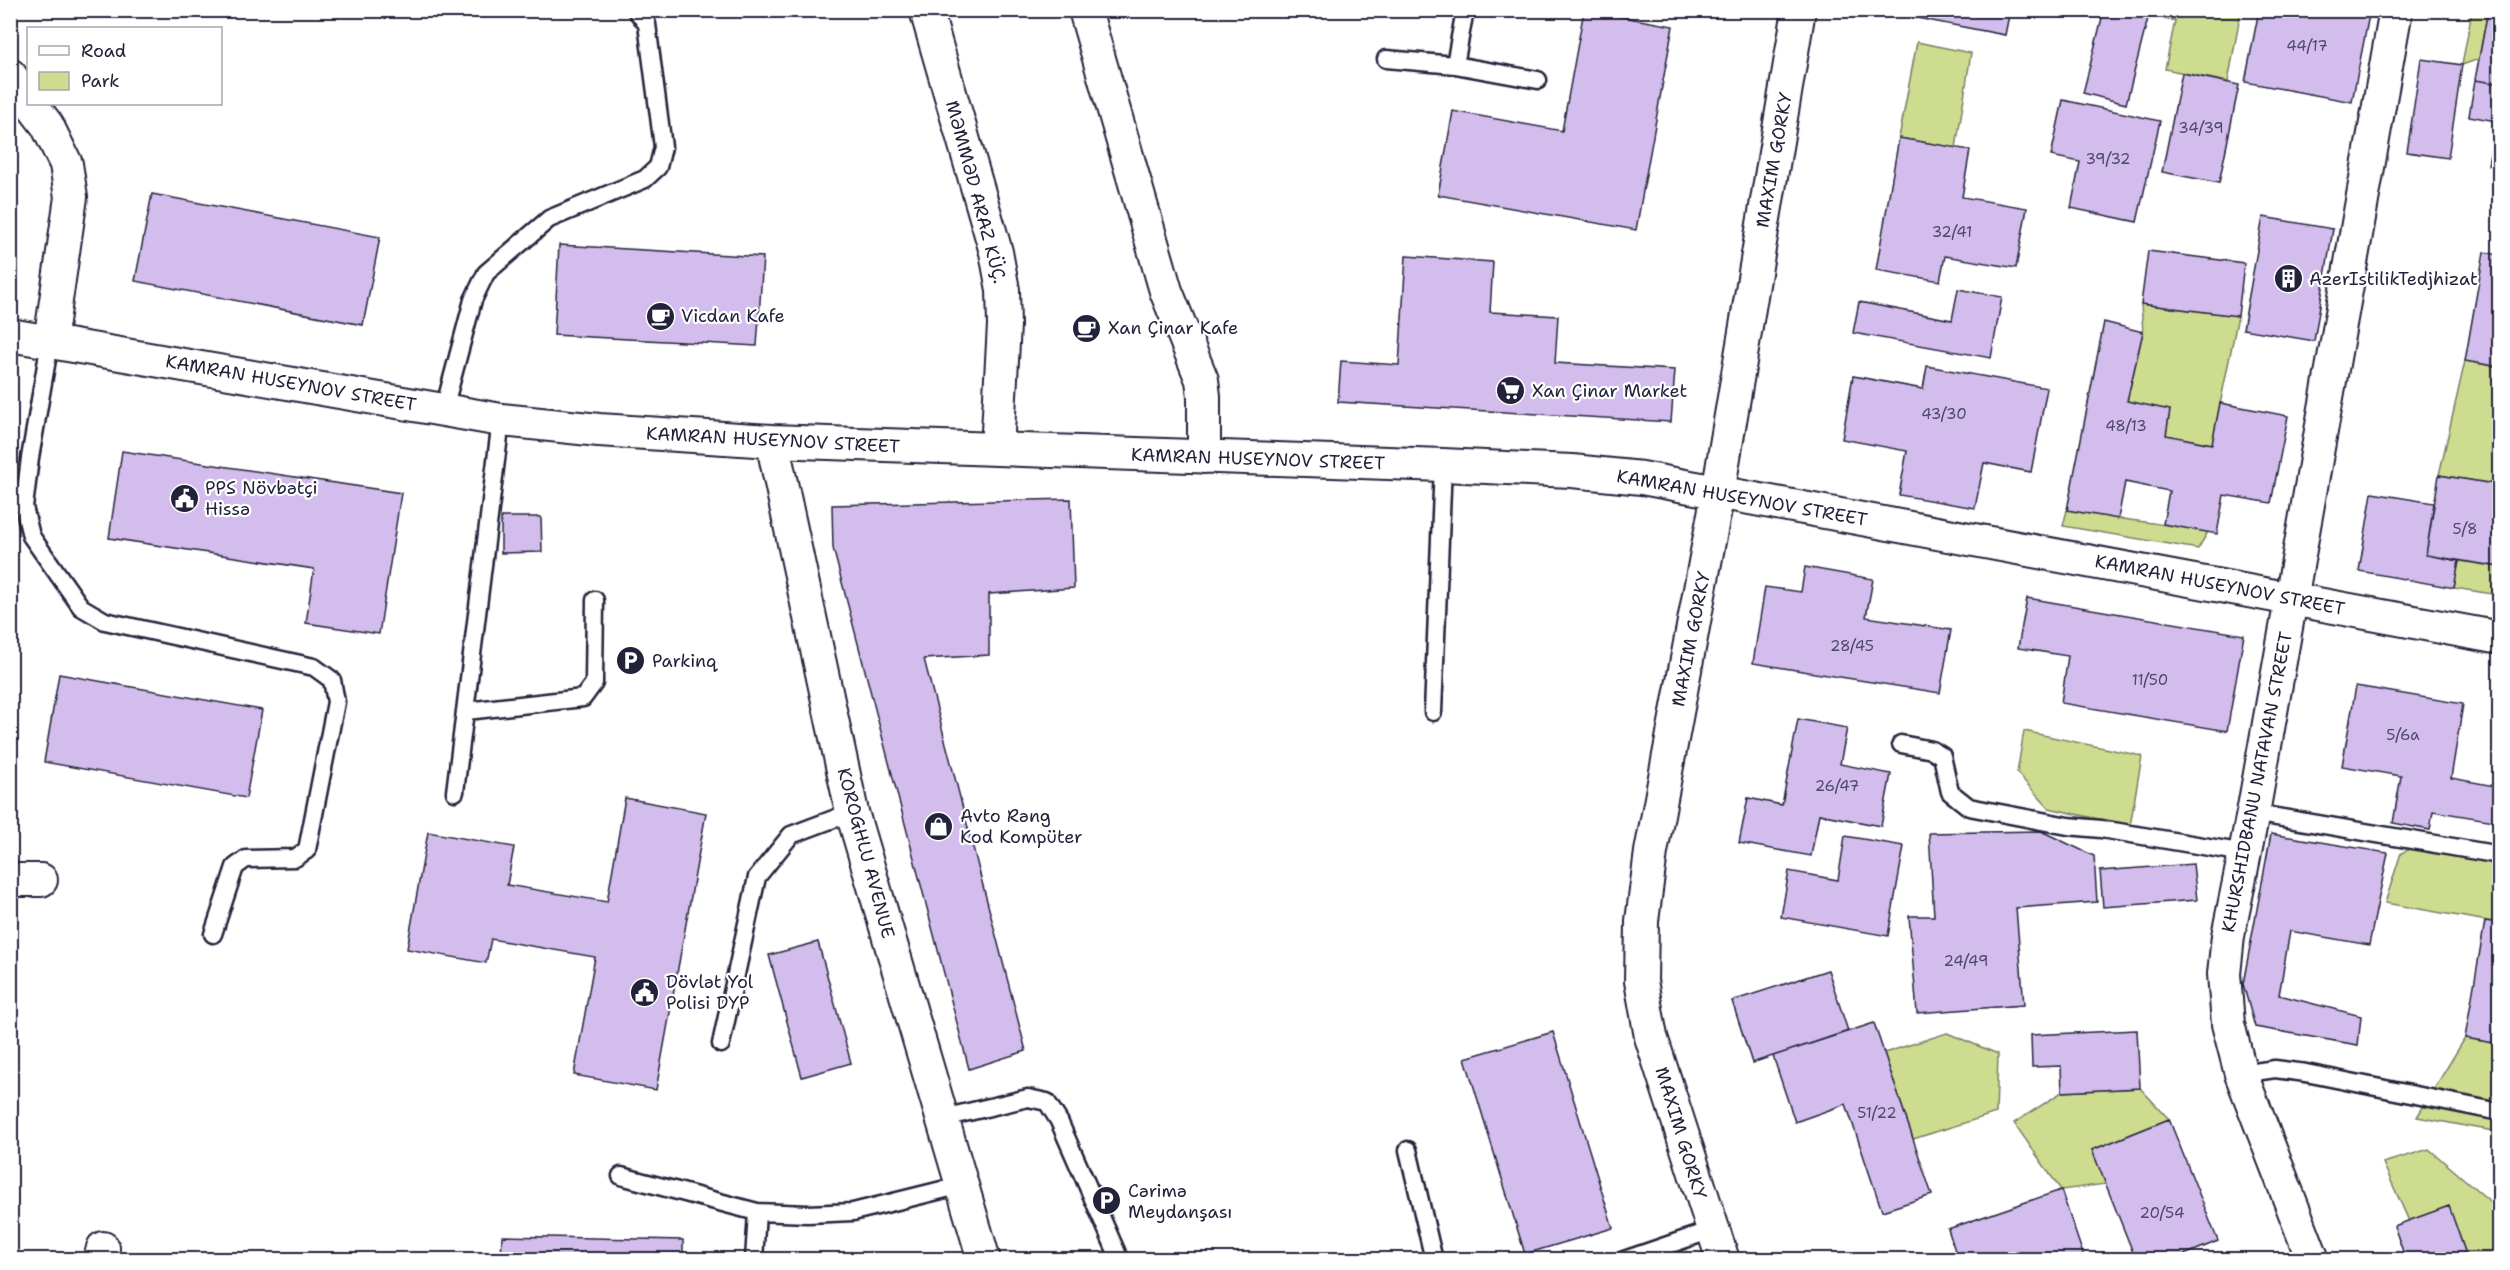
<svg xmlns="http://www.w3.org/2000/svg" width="2510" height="1270" font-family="'Shantell Sans',sans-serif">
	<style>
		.green { fill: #cddc8f; stroke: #787f65; stroke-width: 1.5 }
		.building { fill: #d2bded; stroke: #22223b; stroke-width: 1.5 }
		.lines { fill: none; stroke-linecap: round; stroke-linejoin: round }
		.service-casing { stroke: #22223b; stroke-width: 21 }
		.minor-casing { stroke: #22223b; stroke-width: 36 }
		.service { stroke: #fff; stroke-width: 16 }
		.minor { stroke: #fff; stroke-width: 32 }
		.labels { text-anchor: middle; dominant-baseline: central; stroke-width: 4.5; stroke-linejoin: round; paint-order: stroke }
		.number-label { font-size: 15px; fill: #4e4968 }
		.street-label { font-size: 18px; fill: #22223b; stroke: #fff }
		.poi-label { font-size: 18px; fill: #22223b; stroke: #fff; text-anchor: start }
	</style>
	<rect width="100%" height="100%" fill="#fff"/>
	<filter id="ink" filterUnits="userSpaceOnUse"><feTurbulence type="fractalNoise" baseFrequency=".0167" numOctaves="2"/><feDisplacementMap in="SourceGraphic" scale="12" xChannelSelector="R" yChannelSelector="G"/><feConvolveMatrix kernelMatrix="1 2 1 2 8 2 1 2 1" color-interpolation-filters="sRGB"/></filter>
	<g filter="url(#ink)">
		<path class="green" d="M2155,11H2241L2228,82L2165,69L2175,21L2154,16Z
			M2472,11H2488L2479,59L2462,65Z
			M1917,42L1971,53L1956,148L1899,138Z
			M2141,304L2238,316L2212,444L2166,435L2170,410L2127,401L2143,332Z
			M2465,361L2499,367V485L2439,475Z
			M2067,510C2114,519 2161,523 2208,532L2198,549L2063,526Z
			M2459,561L2499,567V595L2454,588Z
			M2024,731L2142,756L2130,826L2049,808L2017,773Z
			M2425,842L2499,855V923L2385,903L2401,853Z
			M1947,1033L1998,1054L1996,1113L1913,1139L1884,1053Z
			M2465,1038L2499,1044V1132L2417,1117Z
			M2140,1088L2169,1119L2092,1150L2106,1184L2061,1190L2014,1123L2062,1092Z
			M2429,1149L2499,1209V1259H2468L2448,1207L2409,1221L2383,1163Z"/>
		<path class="building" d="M1584,10L1673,26L1636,230L1438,195L1453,111L1562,131Z
			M1902,10H2010L2005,35L1901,15Z
			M2104,10H2118L2148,18L2126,104L2083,93Z
			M2259,10H2370L2352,102L2245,82Z
			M2488,10H2500V84L2475,80Z
			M2421,59L2462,65L2448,158L2407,152Z
			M2182,73L2239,85L2219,183L2162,172Z
			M2475,80L2500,84V167L2488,165L2496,121L2469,116Z
			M2063,100L2160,121L2137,222L2071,208L2080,162L2051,156Z
			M1899,138L1970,150L1962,197L2027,208L2016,268L1945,256L1940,281L1876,270Z
			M152,194L380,237L363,325L135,281Z
			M2263,217L2333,229L2314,341L2243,329Z
			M559,245L763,257L757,346L554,335Z
			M2148,251L2244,263L2238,316L2141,304Z
			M2484,252L2500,255V367L2465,361Z
			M1406,256L1493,262L1490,312L1558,316L1555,363L1675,370L1671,422L1338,402L1341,361L1399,365Z
			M1958,289L2002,297L1991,358L1853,333L1859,302L1952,320Z
			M2104,322L2143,332L2127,401L2170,410L2166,435L2212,444L2220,403L2288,416L2271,503L2224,495L2217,534L2163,524L2169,491L2125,482L2118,519L2067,510Z
			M1927,366L2047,388L2031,472L1984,463L1975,508L1899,495L1907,451L1842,439L1853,376L1923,389Z
			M122,451L401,493L379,634L306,623L314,569L109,538Z
			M2439,475L2500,485V567L2426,555Z
			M2372,493L2434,503L2426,555L2459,561L2454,588L2359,571Z
			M1071,499L1074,588L989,594V655L924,659L1026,1051L969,1069L833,548L832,505Z
			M501,517H541L542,552L501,553Z
			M1805,567L1873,579L1866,617L1951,630L1940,693L1753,663L1765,587L1801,592Z
			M2027,598L2244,635L2227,731L2061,703L2068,656L2018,648Z
			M59,674L262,710L246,798L44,762Z
			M2356,686L2463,704L2451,778L2500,787L2494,821L2433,811L2430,830L2393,823L2401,776L2342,766Z
			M1798,719L1847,728L1840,764L1891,774L1881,826L1819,814L1811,856L1739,843L1748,798L1782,805Z
			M625,798L706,813L656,1090L574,1075L595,957L491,939L486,963L407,949L428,832L514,847L507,885L607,902Z
			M2041,831L2094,856L2097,902L2016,908L2024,1005L1917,1013L1909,916H1934L1929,833Z
			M2271,834L2388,853L2369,945L2290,931L2279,995L2361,1016L2358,1045L2255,1027L2243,984Z
			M1845,836L1904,846L1888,936L1781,917L1789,871L1838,880Z
			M2193,864L2197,900L2103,907L2100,871Z
			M2485,921L2500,923V1044L2465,1038Z
			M818,942L851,1063L802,1077L769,955Z
			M1828,970L1848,1031L1752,1063L1732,1001Z
			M1874,1023L1932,1195L1882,1211L1846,1104L1795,1122L1773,1056Z
			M2137,1030L2140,1088L2062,1092L2061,1066L2032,1067L2031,1035Z
			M1553,1032L1613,1228L1525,1254L1465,1058Z
			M2169,1119L2218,1241L2172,1260H2136L2092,1150Z
			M2061,1190L2085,1260H1958L1948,1229Z
			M2449,1206L2468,1260H2406L2394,1226Z
			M502,1236L683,1240V1260H501Z"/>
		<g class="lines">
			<defs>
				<path id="service" d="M1386,59L1455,65L1538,80
					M1455,65L1465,10
					M50,342L30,458L24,507L31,536L81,607L105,621L314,667L332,680L336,702L307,850L295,858L246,859L235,867L213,934
					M444,409L473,300L486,273L549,219L645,179L658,167L663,147L647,24L636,10
					M466,711L583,698L594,683L595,600
					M1433,712L1443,465
					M1901,744L1932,750L1942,756L1950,792L1969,807L2068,826L2101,829L2245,853
					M455,792L501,420
					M2253,813L2500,855
					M721,1044L757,877L791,835L852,812
					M2241,1074L2275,1069L2306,1073L2500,1112
					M943,1118L1028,1098L1047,1102L1059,1121L1120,1260
					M1408,1150L1434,1260
					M621,1176L757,1212L808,1214L853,1212L962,1185
					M754,1260L757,1212
					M1624,1260L1712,1230"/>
				<path id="minor" d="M926,10L996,252L1003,290L1004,325L997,449
					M1085,10L1166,291L1202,380L1204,396V457
					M10,75L28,100
					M31,104L47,125L66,164L71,197L50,342
					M10,335L501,420L599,430L772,441L1443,465L1572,471L1642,478L2500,638
					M772,441L852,812L984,1260
					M10,880H41
					M100,1260L103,1248
					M1723,1260L1651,1037L1641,981L1642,921L1651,852L1718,493L1799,10
					M2313,1260L2241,1074L2228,1024L2224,974L2228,936L2253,813L2396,10"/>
			</defs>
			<use href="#service" class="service-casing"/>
			<use href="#minor" class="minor-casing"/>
			<use href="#service" class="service"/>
			<use href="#minor" class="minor"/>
		</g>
	</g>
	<defs>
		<symbol id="building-disc" viewBox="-11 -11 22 22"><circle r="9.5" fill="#22223b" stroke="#fff"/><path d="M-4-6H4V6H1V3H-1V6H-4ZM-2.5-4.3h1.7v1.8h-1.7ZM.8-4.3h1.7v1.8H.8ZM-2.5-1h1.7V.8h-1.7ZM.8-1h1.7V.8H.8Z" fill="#fff"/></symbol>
		<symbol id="cafe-disc" viewBox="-11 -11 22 22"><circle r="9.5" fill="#22223b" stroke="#fff"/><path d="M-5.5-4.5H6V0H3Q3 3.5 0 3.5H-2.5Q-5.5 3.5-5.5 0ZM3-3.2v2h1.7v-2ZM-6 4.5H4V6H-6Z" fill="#fff"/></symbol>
		<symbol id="supermarket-disc" viewBox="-11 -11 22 22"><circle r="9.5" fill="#22223b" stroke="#fff"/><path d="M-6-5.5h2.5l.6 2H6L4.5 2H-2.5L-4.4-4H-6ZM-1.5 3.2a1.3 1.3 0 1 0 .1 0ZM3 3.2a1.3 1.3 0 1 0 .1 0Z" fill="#fff"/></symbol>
		<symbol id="civic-disc" viewBox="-11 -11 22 22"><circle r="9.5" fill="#22223b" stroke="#fff"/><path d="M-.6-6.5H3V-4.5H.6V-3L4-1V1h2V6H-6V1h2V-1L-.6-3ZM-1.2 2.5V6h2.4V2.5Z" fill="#fff"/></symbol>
		<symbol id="parking-disc" viewBox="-11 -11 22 22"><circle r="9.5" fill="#22223b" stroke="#fff"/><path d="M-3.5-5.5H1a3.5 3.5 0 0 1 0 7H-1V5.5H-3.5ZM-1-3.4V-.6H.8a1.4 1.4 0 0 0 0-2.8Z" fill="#fff"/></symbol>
		<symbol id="shop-disc" viewBox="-11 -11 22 22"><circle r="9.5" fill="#22223b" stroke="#fff"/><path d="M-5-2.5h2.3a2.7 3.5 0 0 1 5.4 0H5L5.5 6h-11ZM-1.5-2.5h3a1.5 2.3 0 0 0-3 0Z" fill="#fff"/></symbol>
	</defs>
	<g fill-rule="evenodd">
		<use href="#building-disc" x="2272" y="262" width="33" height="33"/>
		<use href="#cafe-disc" x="644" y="300" width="33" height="33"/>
		<use href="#cafe-disc" x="1070" y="312" width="33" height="33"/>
		<use href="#supermarket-disc" x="1494" y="374" width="33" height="33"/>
		<use href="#civic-disc" x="168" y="482" width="33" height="33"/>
		<use href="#parking-disc" x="614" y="644" width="33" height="33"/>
		<use href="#shop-disc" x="922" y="810" width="33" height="33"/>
		<use href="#civic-disc" x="628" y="976" width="33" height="33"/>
		<use href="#parking-disc" x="1090" y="1184" width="33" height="33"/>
	</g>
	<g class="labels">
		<g class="number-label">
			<text x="2307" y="46">44/17</text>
			<text x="2201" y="128">34/39</text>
			<text x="2108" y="159">39/32</text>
			<text x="1952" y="232">32/41</text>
			<text x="1944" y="414">43/30</text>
			<text x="2126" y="426">48/13</text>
			<text x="2465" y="529">5/8</text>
			<text x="1852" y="646">28/45</text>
			<text x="2150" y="680">11/50</text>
			<text x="2403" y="735">5/6a</text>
			<text x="1837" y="786">26/47</text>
			<text x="1966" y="961">24/49</text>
			<text x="1877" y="1113">51/22</text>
			<text x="2162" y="1213">20/54</text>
		</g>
		<g class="street-label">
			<text transform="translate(1774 160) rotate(-80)">MAXIM GORKY</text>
			<text transform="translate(976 192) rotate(75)">MƏMMƏD ARAZ KÜÇ.</text>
			<text transform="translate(291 383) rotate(10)">KAMRAN HUSEYNOV STREET</text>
			<text transform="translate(773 440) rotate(3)">KAMRAN HUSEYNOV STREET</text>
			<text transform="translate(1258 459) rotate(2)">KAMRAN HUSEYNOV STREET</text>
			<text transform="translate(1742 498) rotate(10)">KAMRAN HUSEYNOV STREET</text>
			<text transform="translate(2220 585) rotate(11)">KAMRAN HUSEYNOV STREET</text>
			<text transform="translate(1691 639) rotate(-79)">MAXIM GORKY</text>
			<text transform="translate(2257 782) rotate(-79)">KHURSHIDBANU NATAVAN STREET</text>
			<text transform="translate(866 853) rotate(75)">KOROGHLU AVENUE</text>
			<text transform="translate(1681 1133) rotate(73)">MAXIM GORKY</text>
		</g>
		<g class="poi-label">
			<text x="2309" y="279">AzerIstilikTedjhizat</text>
			<text x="681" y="316">Vicdan Kafe</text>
			<text x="1108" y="328">Xan Çinar Kafe</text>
			<text x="1532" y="391">Xan Çinar Market</text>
			<text x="205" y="488">PPS Növbətçi<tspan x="205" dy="21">Hissə</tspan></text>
			<text x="652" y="661">Parkinq</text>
			<text x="960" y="816">Avto Rəng<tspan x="960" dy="21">Kod Kompüter</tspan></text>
			<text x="666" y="982">Dövlət Yol<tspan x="666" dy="21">Polisi DYP</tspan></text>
			<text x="1128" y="1191">Cərimə<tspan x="1128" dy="21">Meydanşası</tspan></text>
		</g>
	</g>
	<rect width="2510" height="1270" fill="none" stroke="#fff" stroke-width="36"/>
	<rect x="18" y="18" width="2474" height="1234" fill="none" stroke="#22223b" stroke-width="2" filter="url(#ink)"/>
	<rect x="27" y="27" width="195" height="78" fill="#ffffff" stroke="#a7a7b1" stroke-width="1.5"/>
	<rect x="39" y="46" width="30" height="9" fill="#ffffff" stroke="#a7a7b1" stroke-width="1.5"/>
	<text x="81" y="57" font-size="18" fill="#22223b">Road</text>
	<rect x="39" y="72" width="30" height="18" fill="#cddc8f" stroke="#a7a7b1" stroke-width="1.5"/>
	<text x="81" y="87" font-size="18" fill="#22223b">Park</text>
</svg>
